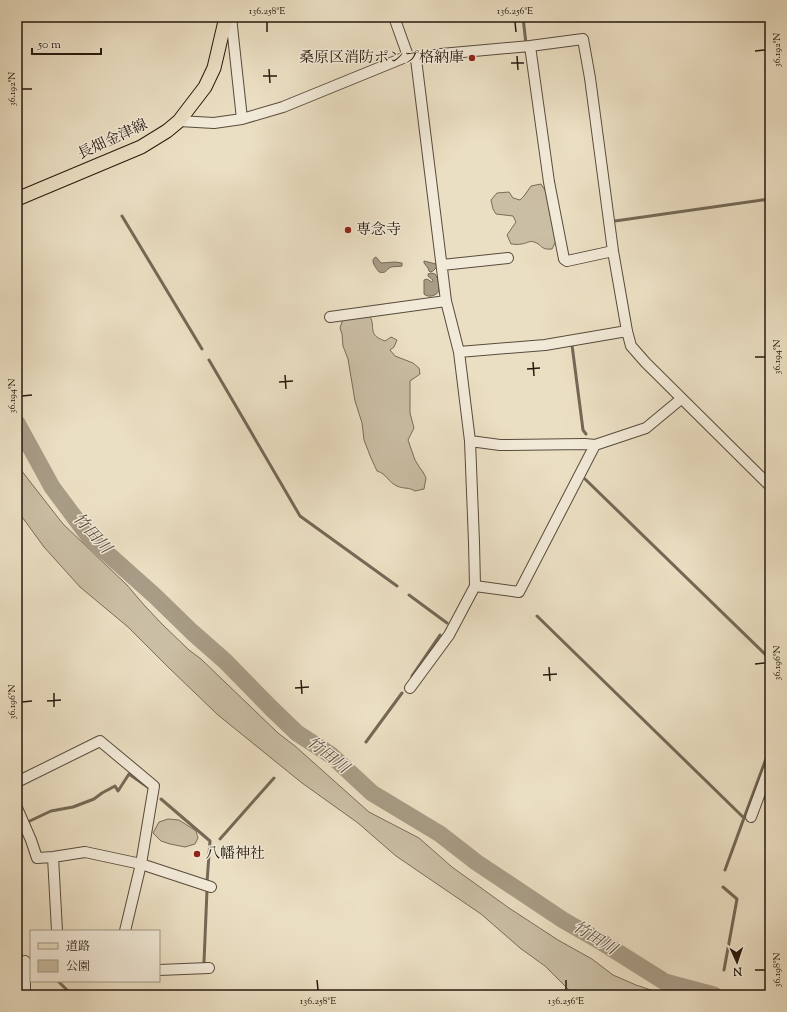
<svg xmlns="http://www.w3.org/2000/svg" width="787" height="1012" font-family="'Sorts Mill Goudy','Noto Serif JP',serif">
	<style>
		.green { fill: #cabea4; stroke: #786c5a }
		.water { fill: #a89c86; stroke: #746856 }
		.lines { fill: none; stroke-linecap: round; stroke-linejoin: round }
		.stream { stroke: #746856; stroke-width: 3 }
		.river { stroke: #a89c86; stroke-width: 17 }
		.minor-casing { stroke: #584b3c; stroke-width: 12 }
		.major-casing { stroke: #271a0f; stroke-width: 15 }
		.minor { stroke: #f2ead8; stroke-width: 10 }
		.major { stroke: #ebdfc3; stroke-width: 13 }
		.ticks { fill: none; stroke: #271a0f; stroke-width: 1.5 }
		.poi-dot { fill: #8f2418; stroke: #f2ead8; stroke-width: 1.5 }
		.labels { text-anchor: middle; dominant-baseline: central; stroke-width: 3; stroke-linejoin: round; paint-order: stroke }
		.poi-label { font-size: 15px; fill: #271a0f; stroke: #f2ead8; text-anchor: start }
		.street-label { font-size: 15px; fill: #271a0f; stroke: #f2ead8 }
		.water-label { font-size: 16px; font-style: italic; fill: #5b4e3f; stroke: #f2ead8 }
		.neatline { fill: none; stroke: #271a0f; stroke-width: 1.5 }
		.ticks-label { font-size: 10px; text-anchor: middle; fill: #271a0f }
	</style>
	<rect width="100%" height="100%" fill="#ebdfc3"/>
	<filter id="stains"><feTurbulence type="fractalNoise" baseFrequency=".005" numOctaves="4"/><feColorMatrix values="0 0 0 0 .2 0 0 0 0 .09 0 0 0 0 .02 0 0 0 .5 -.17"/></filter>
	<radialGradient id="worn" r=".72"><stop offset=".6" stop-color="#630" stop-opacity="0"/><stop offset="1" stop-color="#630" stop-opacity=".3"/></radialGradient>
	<path class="green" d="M541,184L550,198L549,207L550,215L553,222L556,241L552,249C540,250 543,245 534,242C530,240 526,244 521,244C518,245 514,244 511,244L507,235L516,222L513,216L496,214L493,209L491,200L497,193L509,192L513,198L520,200L524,196L531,186Z
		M368,314C378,326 365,334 385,341L391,337L397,340L394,347L390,350L395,356L413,363L419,368L420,374L410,381V413L414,428L408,440L415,460L420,468L423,472L426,478L424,489L415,491C409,487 403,489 397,486C388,482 387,474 377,471L371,458L364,440L362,423L355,401L348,359L343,346L342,334L340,328L343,319Z
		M17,461L21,470L63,524L127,585L144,605L162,624L189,650L201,659L278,733L295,746L369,812L419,838L452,867L509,908L558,940L592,959L613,975L636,985L666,995H574L545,966L520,948L481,914L396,856L358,823L302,783L218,715L168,667L128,627L80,587L44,547L17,510Z
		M168,819L179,820L196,831L198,838L195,844L185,847L170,844L161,841L153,833L159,822Z"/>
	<path class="water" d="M376,257L381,263L395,262L402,263V266C399,267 395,266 391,267C385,270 387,274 379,272C376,268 369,260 376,257Z
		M424,261L436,264L437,267L433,271L430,272L429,271L428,268L424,263Z
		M431,273L435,274L438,279L439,291C436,296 428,298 424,294V280L427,279L432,282L433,281V280L429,277L428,276V274Z"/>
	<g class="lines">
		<path class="stream" d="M523,17L526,44
			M122,216L202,349
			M615,221L770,199
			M572,345L583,430L586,434
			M209,360L300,516L397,586
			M585,479L770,659
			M409,595L447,623
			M537,616L744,818L725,870
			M412,676L440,635
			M366,742L402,693
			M764,797L770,799
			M161,799L210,841L207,882
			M744,818L770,748
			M17,827L51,811L73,807L94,799L102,793L115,786L118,791L129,774L149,788
			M220,839L274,778
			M723,887L737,899L724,970
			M204,962L207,890
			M58,981L72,995"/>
		<path class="river" d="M17,423L52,487L90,538L155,596L192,632L225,661L271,708L297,733L331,755L372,793L440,834L476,862L563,920L603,943L665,982L714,995"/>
		<defs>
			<path id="minor" d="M231,17L242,119
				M394,17L408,56
				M530,46L549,182L564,259L567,261L613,251
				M179,121L214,123L242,119L283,107L408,56L416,59L441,54L530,46L583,39L590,78L613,251L627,331L631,346L646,363L770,486
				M442,265L508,258
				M330,317L446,301
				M459,352L545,345L627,331
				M470,441L500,445L585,444L595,445
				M475,586L519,592L595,445L646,428L681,399
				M410,688L449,635L475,586L474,542L470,441L459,352L446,301L416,59
				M17,782L100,741L154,786L141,864L125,931
				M17,808L31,840L37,858L53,857L85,852L141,864L211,887
				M751,817L770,766
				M53,857L57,931
				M25,961V995
				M159,970L209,968"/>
			<path id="major" d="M17,199L141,147L167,131L179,121L205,87L214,68L226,17"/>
		</defs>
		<use href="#minor" class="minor-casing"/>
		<use href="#major" class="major-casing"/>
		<use href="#minor" class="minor"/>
		<use href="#major" class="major"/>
	</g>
	<path class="ticks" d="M267,22V32M515,22L516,32M755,51L765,50M517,56L518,70M511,63H524M269,69L270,83M263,76H277M22,89H32M755,357H765M533,362L534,376M527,369L540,368M285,375L286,389M279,382L293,381M22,396L32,395M755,664L765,663M549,667L550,681M543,675L557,674M301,680L302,694M295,688L309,687M54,693V707M47,701L61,700M22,702L32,701M755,970H765M317,980L318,990M566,980V990"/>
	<g class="poi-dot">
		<circle cx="472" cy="58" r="4"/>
		<circle cx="348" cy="230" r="4"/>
		<circle cx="197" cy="854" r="4"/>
	</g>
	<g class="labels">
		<g class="poi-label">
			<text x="464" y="58" text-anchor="end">桑原区消防ポンプ格納庫</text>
			<text x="356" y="230">専念寺</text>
			<text x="205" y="854">八幡神社</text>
		</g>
		<g class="street-label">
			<text transform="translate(113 140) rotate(-25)">長畑金津線</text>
		</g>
		<g class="water-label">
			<text transform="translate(91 534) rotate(48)">竹田川</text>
			<text transform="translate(327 756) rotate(38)">竹田川</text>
			<text transform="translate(594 939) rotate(32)">竹田川</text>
		</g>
	</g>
	<rect width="787" height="1012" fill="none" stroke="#ebdfc3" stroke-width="44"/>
	<rect x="30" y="930" width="130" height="52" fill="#f2ead8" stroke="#a19788"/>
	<rect x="38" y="943" width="20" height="6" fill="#ebdfc3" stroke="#a19788"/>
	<text x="66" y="950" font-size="12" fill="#271a0f">道路</text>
	<rect x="38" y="960" width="20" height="12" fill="#cabea4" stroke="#a19788"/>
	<text x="66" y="970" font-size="12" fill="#271a0f">公園</text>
	<g transform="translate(737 962) rotate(177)" stroke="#f2ead8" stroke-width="3" paint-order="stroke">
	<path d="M0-3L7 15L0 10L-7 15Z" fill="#271a0f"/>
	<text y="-6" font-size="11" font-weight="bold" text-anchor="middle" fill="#271a0f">N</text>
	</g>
	<path d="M32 48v6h69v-6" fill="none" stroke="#271a0f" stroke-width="2"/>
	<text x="38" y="48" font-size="12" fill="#271a0f" stroke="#f2ead8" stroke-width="3" paint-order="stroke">50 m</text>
	<rect x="22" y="22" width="743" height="968" class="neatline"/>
	<g class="ticks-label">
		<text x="267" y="14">136.258°E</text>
		<text x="515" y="14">136.256°E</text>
		<text transform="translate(776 50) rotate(-90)" y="4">36.192°N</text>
		<text transform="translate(11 89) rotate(-90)" y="4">36.192°N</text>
		<text transform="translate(776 357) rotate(-90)" y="4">36.194°N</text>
		<text transform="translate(11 396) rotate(-90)" y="4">36.194°N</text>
		<text transform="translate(776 663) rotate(-90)" y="4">36.196°N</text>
		<text transform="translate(11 702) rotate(-90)" y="4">36.196°N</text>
		<text transform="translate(776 970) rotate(-90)" y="4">36.198°N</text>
		<text x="318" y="1004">136.258°E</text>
		<text x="566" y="1004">136.256°E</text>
	</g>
	<rect width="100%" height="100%" filter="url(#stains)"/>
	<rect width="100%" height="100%" fill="url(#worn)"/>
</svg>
